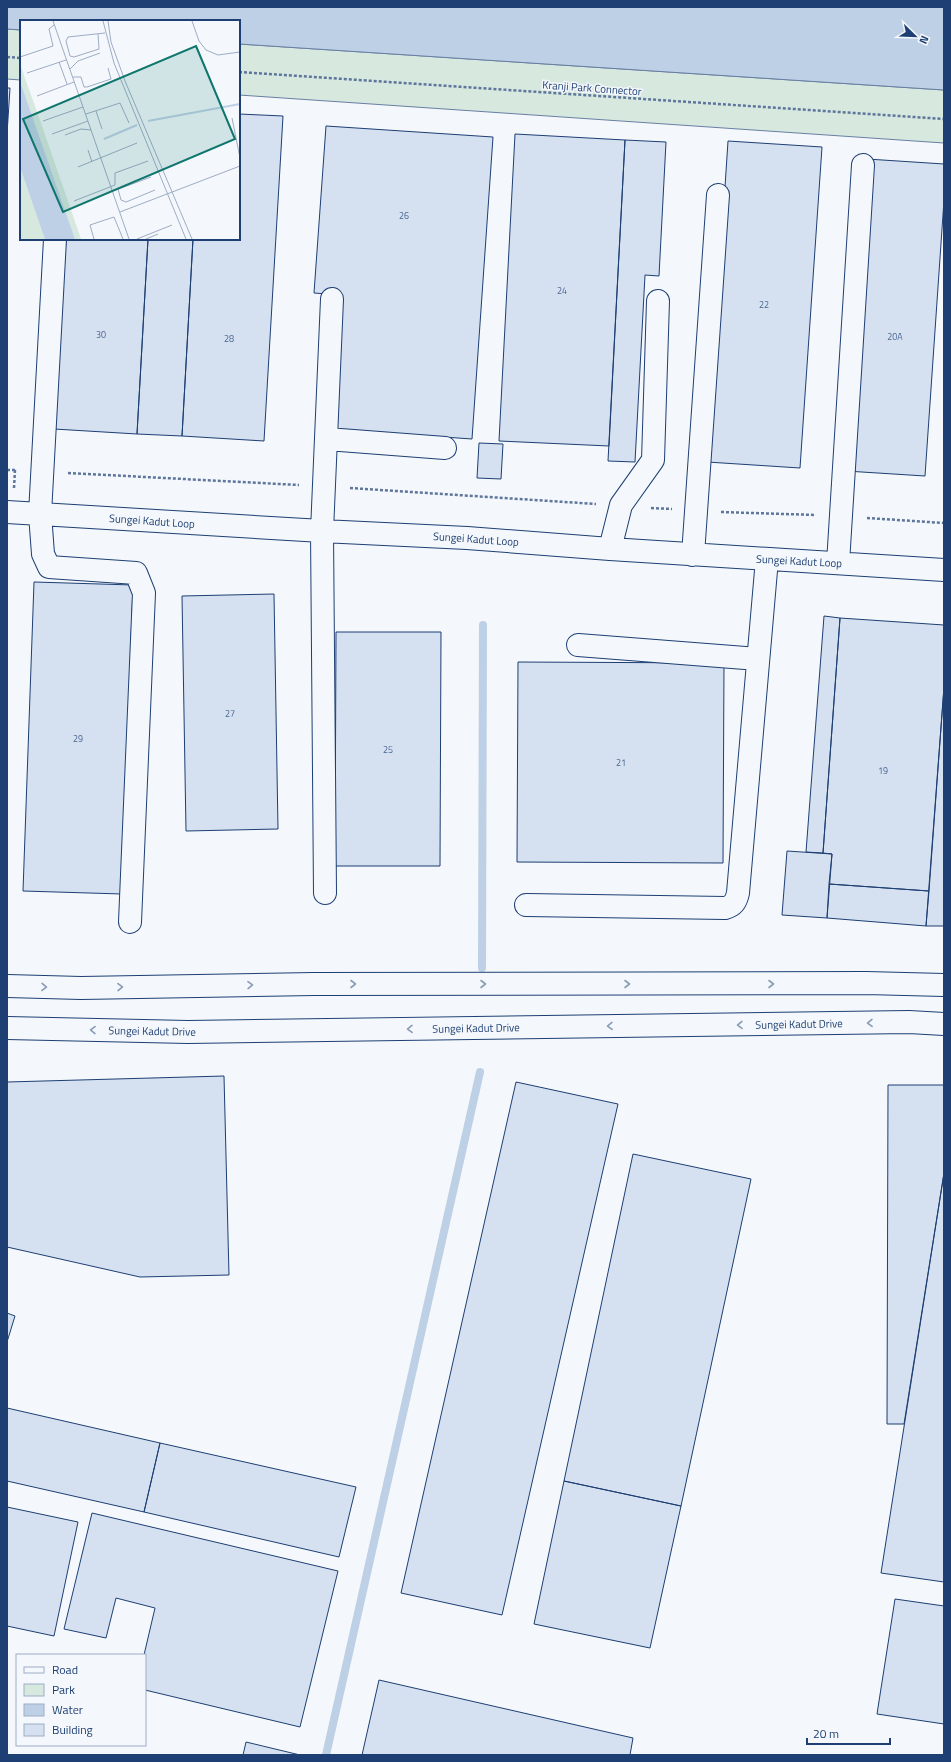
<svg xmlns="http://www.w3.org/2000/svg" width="951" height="1762" font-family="'Titillium Web',sans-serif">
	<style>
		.green { fill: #d7e8df; stroke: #687fa3 }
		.water { fill: #bed0e5; stroke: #687fa3 }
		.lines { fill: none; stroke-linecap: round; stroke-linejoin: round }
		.stream { stroke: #bed0e5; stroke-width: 8 }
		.building { fill: #d5e0f0; stroke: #1d3f73 }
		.minor-casing { stroke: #1d3f73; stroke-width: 24 }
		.major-casing { stroke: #1d3f73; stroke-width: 24 }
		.path { stroke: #5e769c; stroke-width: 2.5; stroke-dasharray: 3 2; stroke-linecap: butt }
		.minor { stroke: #f4f7fb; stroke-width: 22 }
		.major { stroke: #f4f7fb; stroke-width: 22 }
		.oneway { stroke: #889bb7 }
		.labels { text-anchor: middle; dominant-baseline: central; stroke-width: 3; stroke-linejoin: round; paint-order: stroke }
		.number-label { font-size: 9px; fill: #4b6792 }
		.street-label { font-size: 11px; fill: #1d3f73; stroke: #f4f7fb }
		.inset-river { fill: none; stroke: #bed0e5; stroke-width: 2 }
		.inset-road { fill: none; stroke: #9eadc5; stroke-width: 1 }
		.view { fill: #0f766e; fill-opacity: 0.15; stroke: #0f766e; stroke-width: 2 }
		.inset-edge { fill: none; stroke: #1d3f73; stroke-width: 2 }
	</style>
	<rect width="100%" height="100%" fill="#f4f7fb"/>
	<path class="green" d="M7,29L21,30V80L7,79Z
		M239,44L944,90V143L239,95Z"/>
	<path class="water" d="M7,7H944V90L239,44V21H21V30L7,29Z"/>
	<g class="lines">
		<path class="stream" d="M482,968L483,625
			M326,1755L480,1072"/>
	</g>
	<path class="building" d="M7,88H10L7,134Z
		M239,114L283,116L264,441L182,436L193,239H239Z
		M326,126L493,137L472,439L331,429L340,295L314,293Z
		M515,134L625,140L609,446L499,441Z
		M625,140L666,142L659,276L645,275L635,462L608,461Z
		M728,141L822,147L800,468L707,462Z
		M867,159L944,164V200L925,476L846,471Z
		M66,239H148L137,434L54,429Z
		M148,239H193L182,436L137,434Z
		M479,443L503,444L501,479L477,478Z
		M34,582L133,585L122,894L23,891Z
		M274,594L278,829L186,831L182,596Z
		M824,616L840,618L823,853L806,852Z
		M840,618L944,625V687L929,891L829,884L832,854L823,853Z
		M336,632H441L440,866H335Z
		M518,662L724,663L723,863L517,862Z
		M944,687V926H926Z
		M787,851L832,854L827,918L782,915Z
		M829,884L929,891L926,926L827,918Z
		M224,1076L229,1275L140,1277L7,1247V1082Z
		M516,1082L618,1104L502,1615L401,1593Z
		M888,1085H944V1173L904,1424H887Z
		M633,1154L751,1179L681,1506L564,1481Z
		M944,1173V1582L881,1573Z
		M7,1313L15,1316L7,1342Z
		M7,1408L160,1443L144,1512L7,1481Z
		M160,1443L356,1487L339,1557L144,1512Z
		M564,1481L681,1506L650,1648L534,1624Z
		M7,1507L78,1522L54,1636L7,1626Z
		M92,1513L338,1571L300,1727L145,1690V1655H144L155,1608L116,1598L106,1638L64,1629Z
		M895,1599L944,1606V1724L877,1714Z
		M379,1680L633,1738L630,1755H362Z
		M246,1742L300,1755H243Z"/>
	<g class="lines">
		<defs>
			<path id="minor" d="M55,239L40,514L43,554L49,567L136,573L144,593L130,922
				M327,439L445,448
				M7,512L322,531L467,538L610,549L944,570
				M610,549L621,505L653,460L658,301
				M693,555L718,195
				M838,563L863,165
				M578,645L758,659
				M325,893L322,531L332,299
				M526,905L725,908C733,906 736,902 738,893L767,559"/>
			<path id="major" d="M7,986L81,988L314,984L866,983L944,985
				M7,1028L188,1032L909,1022L944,1024"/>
		</defs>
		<use href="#minor" class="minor-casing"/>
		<use href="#major" class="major-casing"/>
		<path class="path" d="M7,57L21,58
			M239,72L944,119
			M7,470H17
			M68,473L299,485
			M14,488L15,470
			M350,488L596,504
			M651,508L672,509
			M721,512L816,515
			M867,518L944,523"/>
		<use href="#minor" class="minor"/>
		<use href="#major" class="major"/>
	</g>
	<defs><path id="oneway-chevron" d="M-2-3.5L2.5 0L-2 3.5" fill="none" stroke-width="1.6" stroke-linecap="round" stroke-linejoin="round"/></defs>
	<g class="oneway">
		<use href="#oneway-chevron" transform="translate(353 984)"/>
		<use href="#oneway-chevron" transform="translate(483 984)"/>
		<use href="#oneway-chevron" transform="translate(627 984)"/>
		<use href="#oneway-chevron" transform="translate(771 984)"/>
		<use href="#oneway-chevron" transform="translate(250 985) rotate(-1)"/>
		<use href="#oneway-chevron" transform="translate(44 987) rotate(1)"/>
		<use href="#oneway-chevron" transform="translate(120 987) rotate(-1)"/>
		<use href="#oneway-chevron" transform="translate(870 1023) rotate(179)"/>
		<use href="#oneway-chevron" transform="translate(740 1025) rotate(179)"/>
		<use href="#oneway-chevron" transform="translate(610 1026) rotate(179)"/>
		<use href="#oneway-chevron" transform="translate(410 1029) rotate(179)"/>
		<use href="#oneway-chevron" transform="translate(93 1030) rotate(-179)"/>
	</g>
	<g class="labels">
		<g class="number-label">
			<text x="404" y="215">26</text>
			<text x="562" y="290">24</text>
			<text x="764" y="304">22</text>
			<text x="101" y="334">30</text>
			<text x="895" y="336">20A</text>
			<text x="229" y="338">28</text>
			<text x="230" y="713">27</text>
			<text x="78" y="738">29</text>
			<text x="388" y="749">25</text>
			<text x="621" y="762">21</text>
			<text x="883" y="770">19</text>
		</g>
		<g class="street-label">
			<text transform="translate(592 88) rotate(4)">Kranji Park Connector</text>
			<text transform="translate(152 521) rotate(4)">Sungei Kadut Loop</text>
			<text transform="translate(476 539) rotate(4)">Sungei Kadut Loop</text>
			<text transform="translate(799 561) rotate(3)">Sungei Kadut Loop</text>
			<text transform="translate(799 1024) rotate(-1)">Sungei Kadut Drive</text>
			<text transform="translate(476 1028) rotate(-1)">Sungei Kadut Drive</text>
			<text transform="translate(152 1031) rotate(1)">Sungei Kadut Drive</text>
		</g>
	</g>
	<g transform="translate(20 20)">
		<rect width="220" height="220" fill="#f4f7fb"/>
		<path d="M0,44L21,103L61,219H55L0,61ZM0,147L22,211L25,219H0Z" fill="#d7e8df"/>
		<path d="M0,61L55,219H25L22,211L0,147Z" fill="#bed0e5"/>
		<path class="inset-river" d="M128,101L220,84M84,119L117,105"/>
		<path class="inset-road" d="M33,1L109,219M83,1L94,43L166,219M88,1L91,22L105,61L172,219M172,1L179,21L186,30L198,35L220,32M78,14L79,29L54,37L50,36L46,21L48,17L85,13M0,37L33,26L29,9L34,5M39,42L47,64M50,49L58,41L80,33M7,53L46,40M53,57H61L64,67H67L91,59L88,48M17,76L54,62M76,91L82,109M66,94L100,83L109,103M212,98L220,138M23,101L63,87M32,114L68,101M45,115L61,109L71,110M68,130L72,142M58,147L117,123M98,169L101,180L106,182L135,170M96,170L131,157M54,181L95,165V153L128,141M100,192L220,146M74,219L70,205L94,197L103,219M117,219L152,205M126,219L138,214"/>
		<path class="view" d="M176,26L215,119L43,192L3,99Z"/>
		<rect width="220" height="220" class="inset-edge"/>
	</g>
	<rect width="951" height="1762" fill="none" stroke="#1d3f73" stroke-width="16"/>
	<rect x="16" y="1654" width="130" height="92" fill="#f4f7fb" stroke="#9eadc5"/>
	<rect x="24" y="1667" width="20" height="6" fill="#f4f7fb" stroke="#9eadc5"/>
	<text x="52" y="1674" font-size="12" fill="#1d3f73">Road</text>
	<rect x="24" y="1684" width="20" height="12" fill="#d7e8df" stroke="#9eadc5"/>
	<text x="52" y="1694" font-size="12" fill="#1d3f73">Park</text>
	<rect x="24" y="1704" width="20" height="12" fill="#bed0e5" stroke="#9eadc5"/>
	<text x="52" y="1714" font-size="12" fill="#1d3f73">Water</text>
	<rect x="24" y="1724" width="20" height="12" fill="#d5e0f0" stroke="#9eadc5"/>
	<text x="52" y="1734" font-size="12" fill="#1d3f73">Building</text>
	<g transform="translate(915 36) rotate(113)" stroke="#f4f7fb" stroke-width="3" paint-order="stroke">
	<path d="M0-3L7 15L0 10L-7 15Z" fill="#1d3f73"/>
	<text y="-6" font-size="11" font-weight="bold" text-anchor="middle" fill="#1d3f73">N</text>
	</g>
	<path d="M807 1738v6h83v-6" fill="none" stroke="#1d3f73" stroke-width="2"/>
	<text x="813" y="1738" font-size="12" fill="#1d3f73" stroke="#f4f7fb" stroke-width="3" paint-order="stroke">20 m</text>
</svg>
